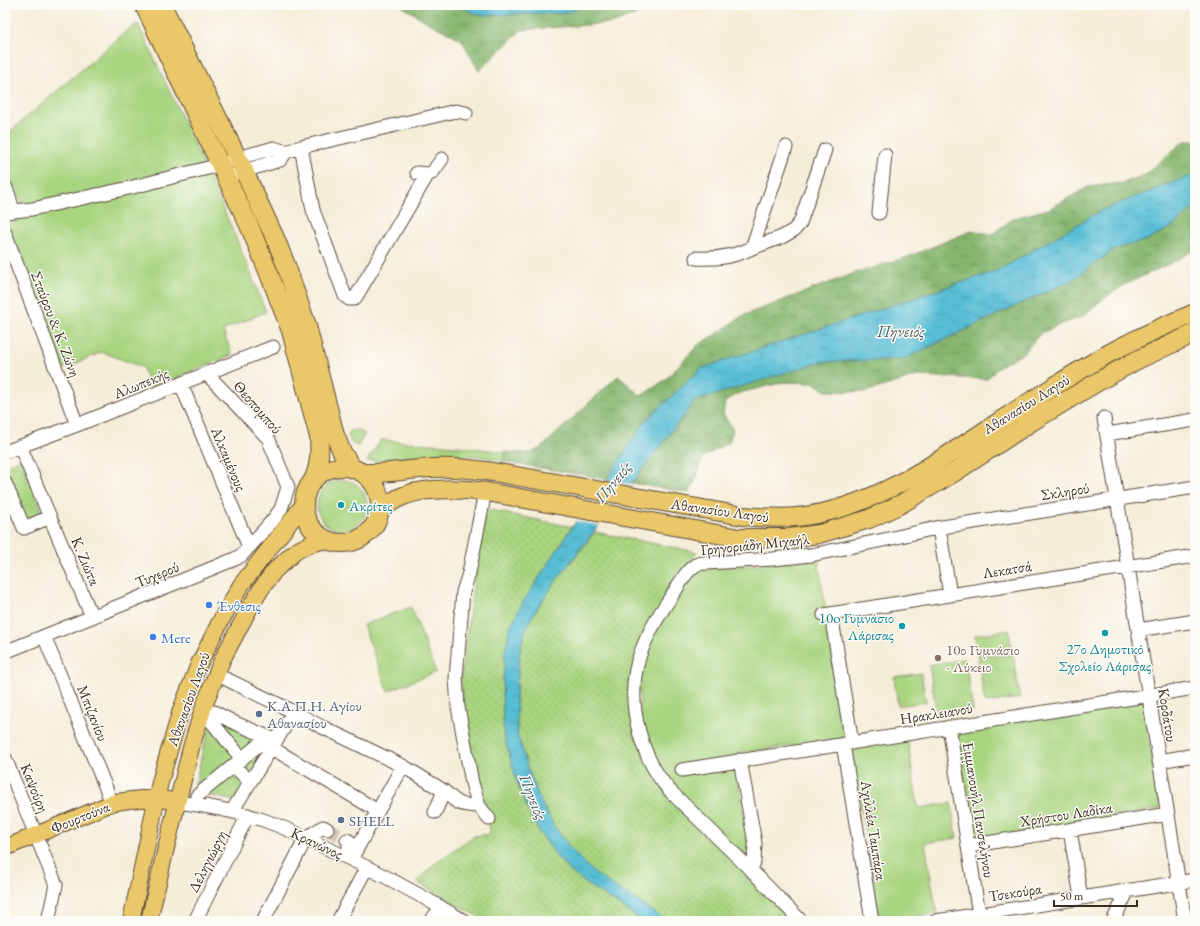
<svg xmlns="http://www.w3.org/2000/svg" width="1200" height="926" font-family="'EB Garamond',serif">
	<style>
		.grass { fill: #a9d480; stroke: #727f4f }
		.forest { fill: url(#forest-crowns); stroke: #607046 }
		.park { fill: url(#park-dots); stroke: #727f4f }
		.water { fill: url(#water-ripples); stroke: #49747a }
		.pier { fill: #f6edd9 }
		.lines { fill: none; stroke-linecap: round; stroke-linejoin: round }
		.minor-tunnel { stroke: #d1c6b4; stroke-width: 13; stroke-dasharray: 13 6; stroke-linecap: butt }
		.minor-casing { stroke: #57473a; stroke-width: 15 }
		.major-casing { stroke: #57473a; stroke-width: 18 }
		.highway-casing { stroke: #57473a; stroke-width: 20 }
		.minor { stroke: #fff; stroke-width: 13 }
		.major { stroke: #eac769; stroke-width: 16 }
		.highway { stroke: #eac769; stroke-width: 18 }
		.culture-dot { fill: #0f9aa8; stroke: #fdfcf7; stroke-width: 1.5 }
		.shop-dot { fill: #3f7fe0; stroke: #fdfcf7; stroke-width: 1.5 }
		.education-dot { fill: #8d6e63; stroke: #fdfcf7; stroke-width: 1.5 }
		.service-dot { fill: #5c6f8a; stroke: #fdfcf7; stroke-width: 1.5 }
		.labels { text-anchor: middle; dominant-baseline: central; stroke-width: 3; stroke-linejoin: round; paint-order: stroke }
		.street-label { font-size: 15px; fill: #3b2a1e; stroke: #fdfcf7 }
		.culture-label { font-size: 15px; fill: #0d838f; stroke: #fdfcf7; text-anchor: start }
		.shop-label { font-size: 15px; fill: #366cbe; stroke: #fdfcf7; text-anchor: start }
		.education-label { font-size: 15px; fill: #785e54; stroke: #fdfcf7; text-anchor: start }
		.service-label { font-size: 15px; fill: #4e5e75; stroke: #fdfcf7; text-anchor: start }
		.water-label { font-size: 16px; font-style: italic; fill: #455d5e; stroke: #fdfcf7 }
	</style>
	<defs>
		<pattern id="forest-crowns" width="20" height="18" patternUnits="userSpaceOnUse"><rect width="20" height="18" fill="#86b66e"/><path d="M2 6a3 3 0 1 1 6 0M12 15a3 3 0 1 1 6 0" fill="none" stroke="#6f945a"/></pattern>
		<pattern id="park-dots" width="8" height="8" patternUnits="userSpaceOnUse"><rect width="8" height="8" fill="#a9d480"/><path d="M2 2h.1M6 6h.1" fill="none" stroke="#92b66e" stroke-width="1.8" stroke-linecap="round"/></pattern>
		<pattern id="water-ripples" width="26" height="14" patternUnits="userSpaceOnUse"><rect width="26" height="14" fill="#57bdd5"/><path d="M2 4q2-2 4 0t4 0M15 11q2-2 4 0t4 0" fill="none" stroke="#499aac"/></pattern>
	</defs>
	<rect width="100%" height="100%" fill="#fdfcf7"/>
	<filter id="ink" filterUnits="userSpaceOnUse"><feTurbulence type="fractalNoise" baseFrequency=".025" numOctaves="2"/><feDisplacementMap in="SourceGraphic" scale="8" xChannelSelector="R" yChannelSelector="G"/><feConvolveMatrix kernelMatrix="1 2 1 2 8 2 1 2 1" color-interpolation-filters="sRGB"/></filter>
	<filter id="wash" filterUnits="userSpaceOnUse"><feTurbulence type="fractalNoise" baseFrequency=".012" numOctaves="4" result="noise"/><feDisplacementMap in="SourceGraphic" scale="16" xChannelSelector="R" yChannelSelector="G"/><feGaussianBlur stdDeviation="0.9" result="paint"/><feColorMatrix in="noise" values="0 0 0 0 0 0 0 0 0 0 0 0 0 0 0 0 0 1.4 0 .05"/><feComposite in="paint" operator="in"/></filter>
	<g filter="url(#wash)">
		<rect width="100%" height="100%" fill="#f6edd9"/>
		<path class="grass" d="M138,24C183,119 228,214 266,312L223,330L232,355L151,388L142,367L102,352L63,369L7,223L22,202L5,173V136L130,28Z
			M357,429L365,434L358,446L351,443L348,434L352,430L355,432Z
			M381,440L456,446L505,452L504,462L480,456H418L386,461H367Z
			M317 505a25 25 0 1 1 50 0a25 25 0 1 1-50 0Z
			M818,559L845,738L734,754L749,843L748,850L743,857L679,796L653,757L641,720L639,692L641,669L649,645L668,609L695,570Z
			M411,607L436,672L388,691L363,625Z
			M1009,630L1012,652L978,657L975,635Z
			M1013,654L1020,698L985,703L978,659Z
			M965,659L973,710L937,716L929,665Z
			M921,673L926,702L898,706L894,677Z
			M1143,698L1160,809L974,841L956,729Z
			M214,715L271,740L235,801L194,792L203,748Z
			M907,737L918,808L951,803L957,838L925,843L937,914L891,921H879L851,746Z"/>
		<path class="forest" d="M400,5H457L479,15L566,13L587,5H660L614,23L521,30L479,71L461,39L429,23Z
			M1184,141H1195L1194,175L1102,210L999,270L702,368L645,421L607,479L504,462L505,452L532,453L542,447L618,376L641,396L665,380L698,345L715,335L742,316L852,274L908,257L971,231L992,234L1014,218L1049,209L1088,187L1123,183L1145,175Z
			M1195,206V249L1177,260L1124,285L1099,302L1082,317L1064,323L1041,333L1022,354L1001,365L987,379L917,376L865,392L826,391L814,383L784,382L739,393L725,402L723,414L733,430L729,442L702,458L697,477L689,493L632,483L695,401L820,362L904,359L1011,308L1072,280L1115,249L1150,239L1173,226Z"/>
		<path class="park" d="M21,459L43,513L24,521L5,474V466Z
			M485,509L572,527L522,604L504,736L516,779L527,808L538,830L558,858L569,870L588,885L618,904L642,921H486L417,882L436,862L474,836L490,834L488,813L479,786L472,756L463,704L461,677L472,594Z
			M595,532L697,552L674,586L632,672L644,759L796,921H667L625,893L595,874L570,848L553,824L541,802L529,772L517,733L516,695L520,648L525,631L534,613L555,582Z"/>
		<path class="water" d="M457,5H587L566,13L479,15Z
			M1195,174V206L1173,226L1150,239L1115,249L1072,280L1011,308L904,359L820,362L695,401L555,582L534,613L525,631L520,649L516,695L517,733L529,772L541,802L553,824L570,848L595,874L625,893L667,921H642L618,904L588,885L569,870L558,858L538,830L527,808L516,779L504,736L502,696L505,652L510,627L522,604L572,527L607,479L645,421L702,368L999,270L1102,210Z"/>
		<path class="pier" d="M604,480L633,485L602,526L574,521Z"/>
	</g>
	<g filter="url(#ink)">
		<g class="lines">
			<path class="minor-tunnel" d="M327,829L347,840"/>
			<defs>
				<path id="minor" d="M301,147L313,210L345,296L349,299H354L357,295L428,174L417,173
					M237,173L280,160L286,152L301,147L456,111L466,113
					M428,174L432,173L442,159
					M5,186L9,196L13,211
					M5,212L32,209L129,188L220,165L238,158L274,148L286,152
					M879,213L885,155
					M5,233L77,425
					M752,248L782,237L794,230L800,223L825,150
					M696,258C717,259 734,257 752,248L786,147
					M181,384L249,547
					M1104,418L1185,921
					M1107,434L1195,420
					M20,446L92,617
					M5,452L77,425L273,347
					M5,483L24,528L50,517
					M483,502L469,573L463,592L456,678L458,707L472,783L479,806L489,819
					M939,528L950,595
					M831,614L852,743
					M824,615L1195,556
					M1138,630L1195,621
					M44,636L112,803
					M5,652L235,559L242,555L273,520L281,509L288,487L268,438L207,374
					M226,679L294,712L232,811
					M214,712L235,723L275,740
					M294,712L322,727L403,766L444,791L435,812
					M211,721L242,759
					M949,727L980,921
					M843,744L872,921
					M272,748L378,811
					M5,758L56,885L48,921
					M740,760L755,843L754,862L751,870
					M1159,761L1195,755
					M234,766L250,782
					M682,770L1195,688
					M444,791C459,805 459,805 479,806
					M197,796L268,737
					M177,802C207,806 237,811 266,821C283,827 300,835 316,843C367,866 416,892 464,921
					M1070,830L1081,898
					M347,840L349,841V858
					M968,846L1168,814
					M351,859L403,766
					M195,921L248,815
					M263,921L306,838L323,827L327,829
					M338,921L367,867
					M431,921L441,907
					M801,921L751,870L671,792C641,759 626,705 638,661C645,637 659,614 673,594C679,585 688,567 698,564C701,563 704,563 707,563L773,559L811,555L888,539L936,528L1195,487
					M936,921L1195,880
					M1113,921L1128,890"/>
				<path id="major" d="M5,848L112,803C131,799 149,797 168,800
					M131,921L160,782L181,710L199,664L220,622L241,585L304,504
					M149,921L166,848L192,744L204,706L222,660L248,611L261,589L275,570L296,551L310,544L327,540"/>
				<path id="highway" d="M144,5L226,177L248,223L268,271L291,331L319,437C320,451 320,465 314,478
					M162,5L244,171L276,240L286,265L307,326L335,435L342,452L352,468
					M304 505a38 38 0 1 1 76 0a38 38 0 1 1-76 0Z
					M363,473C387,474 410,469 434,468C454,467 473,469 493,472L743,516C761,517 779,519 797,517C883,508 957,447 1028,403C1061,382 1094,360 1129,343C1150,332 1173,322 1195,313
					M379,510C388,504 396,498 406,495C427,487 464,489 487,492L739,538H789L819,534L869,519L901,504L955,472L1036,419L1099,381L1137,360L1195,333"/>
			</defs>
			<use href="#minor" class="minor-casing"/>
			<use href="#major" class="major-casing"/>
			<use href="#highway" class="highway-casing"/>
			<use href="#minor" class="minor"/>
			<use href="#major" class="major"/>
			<use href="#highway" class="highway"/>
		</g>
	</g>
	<g class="culture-dot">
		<circle cx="341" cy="505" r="4"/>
		<circle cx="902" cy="626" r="4"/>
		<circle cx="1105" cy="633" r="4"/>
	</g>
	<g class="shop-dot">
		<circle cx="209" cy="605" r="4"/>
		<circle cx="153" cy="637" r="4"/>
	</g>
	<circle class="education-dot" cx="938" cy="658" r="4"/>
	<g class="service-dot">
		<circle cx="259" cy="714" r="4"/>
		<circle cx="341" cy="820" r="4"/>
	</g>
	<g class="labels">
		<g class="street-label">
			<text transform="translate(56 324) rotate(69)">Σταύρου &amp; Κ. Ζώνη</text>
			<text transform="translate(141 383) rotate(-22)">Αλωπεκής</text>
			<text transform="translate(1026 404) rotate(-32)">Αθανασίου Λαγού</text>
			<text transform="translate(258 407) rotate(49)">Θεοπομπού</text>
			<text transform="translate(229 459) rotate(67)">Αλκαμένους</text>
			<text transform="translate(1065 491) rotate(-9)">Σκληρού</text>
			<text transform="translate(720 510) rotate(8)">Αθανασίου Λαγού</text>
			<text transform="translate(755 544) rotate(-6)">Γρηγοριάδη Μιχαήλ</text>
			<text transform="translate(86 561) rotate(67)">Κ. Ζιώτα</text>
			<text transform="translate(1007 569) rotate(-9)">Λεκατσά</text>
			<text transform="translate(157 574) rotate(-22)">Τυχερού</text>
			<text transform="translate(188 699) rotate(-70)">Αθανασίου Λαγού</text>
			<text transform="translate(93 713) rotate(68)">Μπιζανίου</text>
			<text transform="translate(936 713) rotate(-9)">Ηρακλειανού</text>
			<text transform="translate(1168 715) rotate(81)">Κορδάτου</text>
			<text transform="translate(35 788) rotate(68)">Καψούρη</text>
			<text transform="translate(979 810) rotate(81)">Εμμανουήλ Πανσελήνου</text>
			<text transform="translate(1066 814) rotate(-9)">Χρήστου Λαδίκα</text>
			<text transform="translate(80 817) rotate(-22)">Φουρτούνα</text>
			<text transform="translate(874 830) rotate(81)">Αχιλλέα Ταμπάρα</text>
			<text transform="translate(317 843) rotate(25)">Κρανώνος</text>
			<text transform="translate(207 861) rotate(-63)">Δεληγιώργη</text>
			<text transform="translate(1015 892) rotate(-9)">Τσεκούρα</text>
		</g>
		<g class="culture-label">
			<text x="349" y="505">Ακρίτες</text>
			<text x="894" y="617" text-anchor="end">10o Γυμνάσιο<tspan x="894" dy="17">Λάρισας</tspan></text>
			<text x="1105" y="648" text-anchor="middle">27ο Δημοτικό<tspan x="1105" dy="17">Σχολείο Λάρισας</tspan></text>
		</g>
		<g class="shop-label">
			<text x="217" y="605">Ένθεσις</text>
			<text x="161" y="637">Mere</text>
		</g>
		<g class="education-label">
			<text x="946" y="649">10ο Γυμνάσιο<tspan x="946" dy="17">- Λύκειο</tspan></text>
		</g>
		<g class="service-label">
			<text x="267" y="705">Κ.Α.Π.Η. Αγίου<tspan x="267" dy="17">Αθανασίου</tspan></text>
			<text x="349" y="820">SHELL</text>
		</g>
		<g class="water-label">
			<text x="901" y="331">Πηνειός</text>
			<text transform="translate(613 482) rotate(-50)">Πηνειός</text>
			<text transform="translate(533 797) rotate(68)">Πηνειός</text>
		</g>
	</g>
	<rect width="1200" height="926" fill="none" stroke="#fdfcf7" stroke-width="20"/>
	<path d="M1054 900v6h83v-6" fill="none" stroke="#3b2a1e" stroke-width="2"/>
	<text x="1060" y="900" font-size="12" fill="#3b2a1e" stroke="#fdfcf7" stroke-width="3" paint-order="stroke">50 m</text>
</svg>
